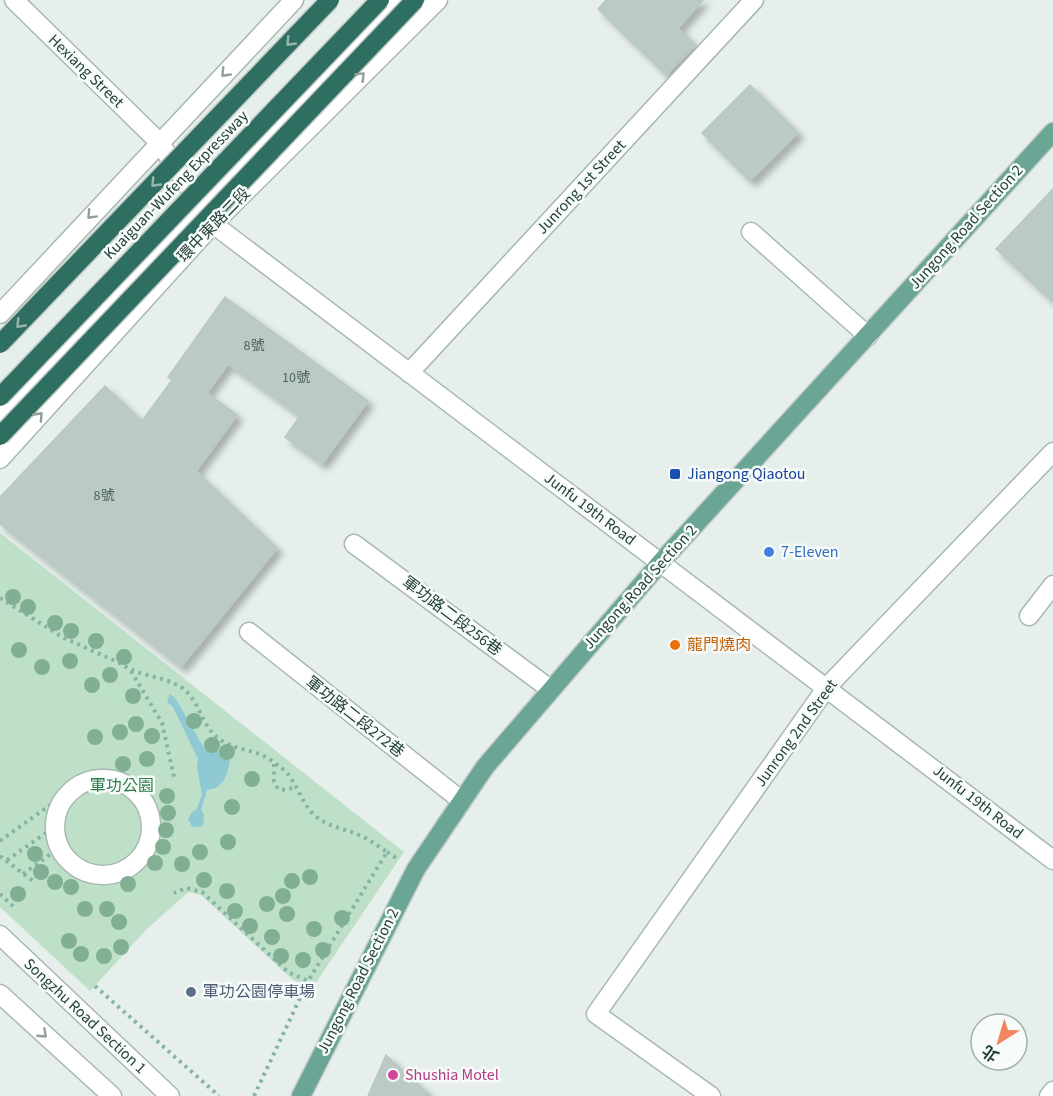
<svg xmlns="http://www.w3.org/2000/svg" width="1053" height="1096" font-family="'Source Sans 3','Noto Sans TC',sans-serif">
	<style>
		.green { fill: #bfe0c8 }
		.water { fill: #8ec9d4 }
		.building { fill: #bbcac4; stroke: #b8c9c2; stroke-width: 1.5; filter: url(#shadow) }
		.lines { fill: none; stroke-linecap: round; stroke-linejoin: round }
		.minor-casing { stroke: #a8b8b2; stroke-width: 21 }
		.major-casing { stroke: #c2cac8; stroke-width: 21 }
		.path { stroke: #86b3a5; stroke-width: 4; stroke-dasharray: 3 4.5; stroke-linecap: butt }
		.minor { stroke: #fff; stroke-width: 18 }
		.major { stroke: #6aa596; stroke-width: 18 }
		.highway-bridge-casing { stroke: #c2cac8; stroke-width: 21; stroke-linecap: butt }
		.highway-bridge { stroke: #2f6f62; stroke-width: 18 }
		.tree { fill: #80af93 }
		.oneway { stroke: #93b5ae }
		.oneway2 { stroke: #92a09c }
		.transit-dot { fill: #1a4fb4; stroke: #f7fbf9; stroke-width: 2 }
		.shop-dot { fill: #3f7fe0; stroke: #f7fbf9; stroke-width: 2 }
		.food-dot { fill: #e8710a; stroke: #f7fbf9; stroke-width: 2 }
		.service-dot { fill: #5c6f8a; stroke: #f7fbf9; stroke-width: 2 }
		.hotel-dot { fill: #d1479c; stroke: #f7fbf9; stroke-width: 2 }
		.labels { text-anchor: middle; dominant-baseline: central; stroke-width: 5; stroke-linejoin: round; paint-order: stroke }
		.number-label { font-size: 14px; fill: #4a645c }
		.street-label { font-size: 16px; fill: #24423a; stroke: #f7fbf9 }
		.transit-label { font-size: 16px; fill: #164399; stroke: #f7fbf9; text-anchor: start }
		.shop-label { font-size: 16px; fill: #366cbe; stroke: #f7fbf9; text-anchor: start }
		.food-label { font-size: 16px; fill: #c56008; stroke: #f7fbf9; text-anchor: start }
		.park-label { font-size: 16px; fill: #2d7a4b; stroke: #f7fbf9 }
		.service-label { font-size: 16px; fill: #4e5e75; stroke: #f7fbf9; text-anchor: start }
		.hotel-label { font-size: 16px; fill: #b23c85; stroke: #f7fbf9; text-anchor: start }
	</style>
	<defs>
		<filter id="shadow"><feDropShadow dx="5.5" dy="5.5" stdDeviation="3" flood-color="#0004"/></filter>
	</defs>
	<rect width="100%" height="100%" fill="#e6efeb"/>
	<path class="green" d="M0,533L404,852L313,987L293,980L201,895L188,892L185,895L147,929L90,991L0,907Z"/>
	<path class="water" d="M170,694L176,699L205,750L216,749L230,761C227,776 224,788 207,790L201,810L204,815L203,826L192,827L188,819L192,812L196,810L202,795L197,768L198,759L173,707L167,702Z"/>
	<path class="building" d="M606,0H703L678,28L695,45L666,75L598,9Z
		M750,85L798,133L750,181L702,133Z
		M1053,189V302L996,249Z
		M225,297L368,401L322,464L285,437L300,416L228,364L207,393L237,415L196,471L277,548L181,667L0,524V497L105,386L142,421L172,380L168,377Z
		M386,1055L431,1096H368Z"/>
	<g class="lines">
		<defs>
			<path id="minor" d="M14,0L159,142L213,224L1053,860
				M751,232L868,336
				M0,314L294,0
				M409,373L754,0
				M0,416L396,0
				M0,459L213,224L438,0
				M354,544L550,689
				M1029,616L1053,585
				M249,632L462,801
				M55 827a48 48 0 1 1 96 0a48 48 0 1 1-96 0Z
				M0,935L170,1096
				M0,994L112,1096
				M711,1096L596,1014L827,687L1053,452
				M1049,1096L1053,1091"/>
			<path id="major" d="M301,1096L416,869L485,767L661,562L1053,132"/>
		</defs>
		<use href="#minor" class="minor-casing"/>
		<use href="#major" class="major-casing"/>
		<path class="path" d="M0,598L64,638L122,664C137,676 163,676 181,687C200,700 200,724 218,738C234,751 255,749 269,759C278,765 286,770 292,780C300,792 303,804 314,815C328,827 343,828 359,835C369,839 378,846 387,852L308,981L288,972L202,892L186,888L174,893
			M131,671L162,723L174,777
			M274,764V781L278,789L285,790L296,787
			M0,841L50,805
			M387,852L399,860
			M0,856L33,881
			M7,860L46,833
			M23,874L52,853
			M0,894L15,908
			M95,986L219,1096
			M254,1096L308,981"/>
		<use href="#minor" class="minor"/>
		<use href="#major" class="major"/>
		<defs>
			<path id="highway-bridge" d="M0,344L330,0
				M0,397L380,0
				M0,436L415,0"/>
		</defs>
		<use href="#highway-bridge" class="highway-bridge-casing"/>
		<use href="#highway-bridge" class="highway-bridge"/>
	</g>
	<g class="tree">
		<circle cx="13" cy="597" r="8"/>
		<circle cx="28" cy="607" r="8"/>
		<circle cx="55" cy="623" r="8"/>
		<circle cx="71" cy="631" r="8"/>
		<circle cx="96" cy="641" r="8"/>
		<circle cx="19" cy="650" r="8"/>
		<circle cx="124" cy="657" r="8"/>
		<circle cx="70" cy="661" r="8"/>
		<circle cx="42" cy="667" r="8"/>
		<circle cx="110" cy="675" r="8"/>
		<circle cx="92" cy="685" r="8"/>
		<circle cx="133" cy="696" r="8"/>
		<circle cx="194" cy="721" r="8"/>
		<circle cx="136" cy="724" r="8"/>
		<circle cx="120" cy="732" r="8"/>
		<circle cx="152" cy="736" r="8"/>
		<circle cx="95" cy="737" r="8"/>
		<circle cx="212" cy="745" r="8"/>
		<circle cx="227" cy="752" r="8"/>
		<circle cx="147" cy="759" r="8"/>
		<circle cx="123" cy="764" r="8"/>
		<circle cx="252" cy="779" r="8"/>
		<circle cx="167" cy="796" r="8"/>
		<circle cx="232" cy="807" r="8"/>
		<circle cx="168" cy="813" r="8"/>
		<circle cx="166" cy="830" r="8"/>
		<circle cx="228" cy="842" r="8"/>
		<circle cx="163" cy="847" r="8"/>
		<circle cx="200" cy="852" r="8"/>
		<circle cx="35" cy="854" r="8"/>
		<circle cx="155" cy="863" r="8"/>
		<circle cx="182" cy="864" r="8"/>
		<circle cx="41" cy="872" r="8"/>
		<circle cx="310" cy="877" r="8"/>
		<circle cx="204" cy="880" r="8"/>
		<circle cx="292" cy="881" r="8"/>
		<circle cx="55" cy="882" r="8"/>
		<circle cx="128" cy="884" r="8"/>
		<circle cx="71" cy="887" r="8"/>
		<circle cx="227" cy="891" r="8"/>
		<circle cx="18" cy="894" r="8"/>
		<circle cx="283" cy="896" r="8"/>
		<circle cx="267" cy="904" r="8"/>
		<circle cx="85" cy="909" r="8"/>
		<circle cx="107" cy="909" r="8"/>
		<circle cx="235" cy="911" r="8"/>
		<circle cx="287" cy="914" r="8"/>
		<circle cx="342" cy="918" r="8"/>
		<circle cx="119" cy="922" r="8"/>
		<circle cx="250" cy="926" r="8"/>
		<circle cx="314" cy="929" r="8"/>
		<circle cx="272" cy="937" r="8"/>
		<circle cx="69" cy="941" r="8"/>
		<circle cx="121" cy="947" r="8"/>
		<circle cx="323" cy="950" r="8"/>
		<circle cx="81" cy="954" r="8"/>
		<circle cx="104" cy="956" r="8"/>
		<circle cx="281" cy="956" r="8"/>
		<circle cx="303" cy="960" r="8"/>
	</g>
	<defs><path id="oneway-chevron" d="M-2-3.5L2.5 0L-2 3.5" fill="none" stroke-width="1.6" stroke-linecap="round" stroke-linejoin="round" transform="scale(1.5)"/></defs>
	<g class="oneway">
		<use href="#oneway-chevron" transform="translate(290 42) rotate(134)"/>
		<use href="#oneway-chevron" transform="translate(155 183) rotate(134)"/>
		<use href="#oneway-chevron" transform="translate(20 324) rotate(134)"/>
	</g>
	<g class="oneway2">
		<use href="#oneway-chevron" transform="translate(225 73) rotate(134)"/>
		<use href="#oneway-chevron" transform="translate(361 76) rotate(-45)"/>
		<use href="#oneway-chevron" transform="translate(91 215) rotate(133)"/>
		<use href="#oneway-chevron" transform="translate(39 416) rotate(-48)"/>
		<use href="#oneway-chevron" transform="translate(43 1034) rotate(43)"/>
	</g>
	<rect class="transit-dot" x="669" y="468" width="12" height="12" rx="3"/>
	<circle class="shop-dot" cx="769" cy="552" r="6"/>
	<circle class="food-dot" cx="675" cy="645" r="6"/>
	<circle class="service-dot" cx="191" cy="992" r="6"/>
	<circle class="hotel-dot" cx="393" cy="1075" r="6"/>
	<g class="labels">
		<g class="number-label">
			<text x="254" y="346">8號</text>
			<text x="296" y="378">10號</text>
			<text x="104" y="496">8號</text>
		</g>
		<g class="street-label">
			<text transform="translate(86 71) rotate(44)">Hexiang Street</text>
			<text transform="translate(176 185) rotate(-46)">Kuaiguan-Wufeng Expressway</text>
			<text transform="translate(581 187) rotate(-47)">Junrong 1st Street</text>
			<text transform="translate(214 225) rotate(-46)">環中東路二段</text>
			<text transform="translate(966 227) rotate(-48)">Jungong Road Section 2</text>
			<text transform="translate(590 509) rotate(37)">Junfu 19th Road</text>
			<text transform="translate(640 587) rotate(-48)">Jungong Road Section 2</text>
			<text transform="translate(452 616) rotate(37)">軍功路二段256巷</text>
			<text transform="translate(355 717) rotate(38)">軍功路二段272巷</text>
			<text transform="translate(796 733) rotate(-54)">Junrong 2nd Street</text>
			<text transform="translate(978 802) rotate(38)">Junfu 19th Road</text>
			<text transform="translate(358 981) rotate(-63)">Jungong Road Section 2</text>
			<text transform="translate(85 1016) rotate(43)">Songzhu Road Section 1</text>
		</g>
		<g class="transit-label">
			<text x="687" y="474">Jiangong Qiaotou</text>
		</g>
		<g class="shop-label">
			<text x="781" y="552">7-Eleven</text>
		</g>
		<g class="food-label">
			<text x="687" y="645">龍門燒肉</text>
		</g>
		<g class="park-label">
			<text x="122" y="786">軍功公園</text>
		</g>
		<g class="service-label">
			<text x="203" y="992">軍功公園停車場</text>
		</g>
		<g class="hotel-label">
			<text x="405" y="1075">Shushia Motel</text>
		</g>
	</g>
	<g transform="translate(999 1042) rotate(217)"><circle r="28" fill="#f7fbf9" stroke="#a3b1ad" stroke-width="1.5"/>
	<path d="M0-4.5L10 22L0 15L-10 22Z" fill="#f4845f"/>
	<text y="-9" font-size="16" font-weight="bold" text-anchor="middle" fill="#24423a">北</text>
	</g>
</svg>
